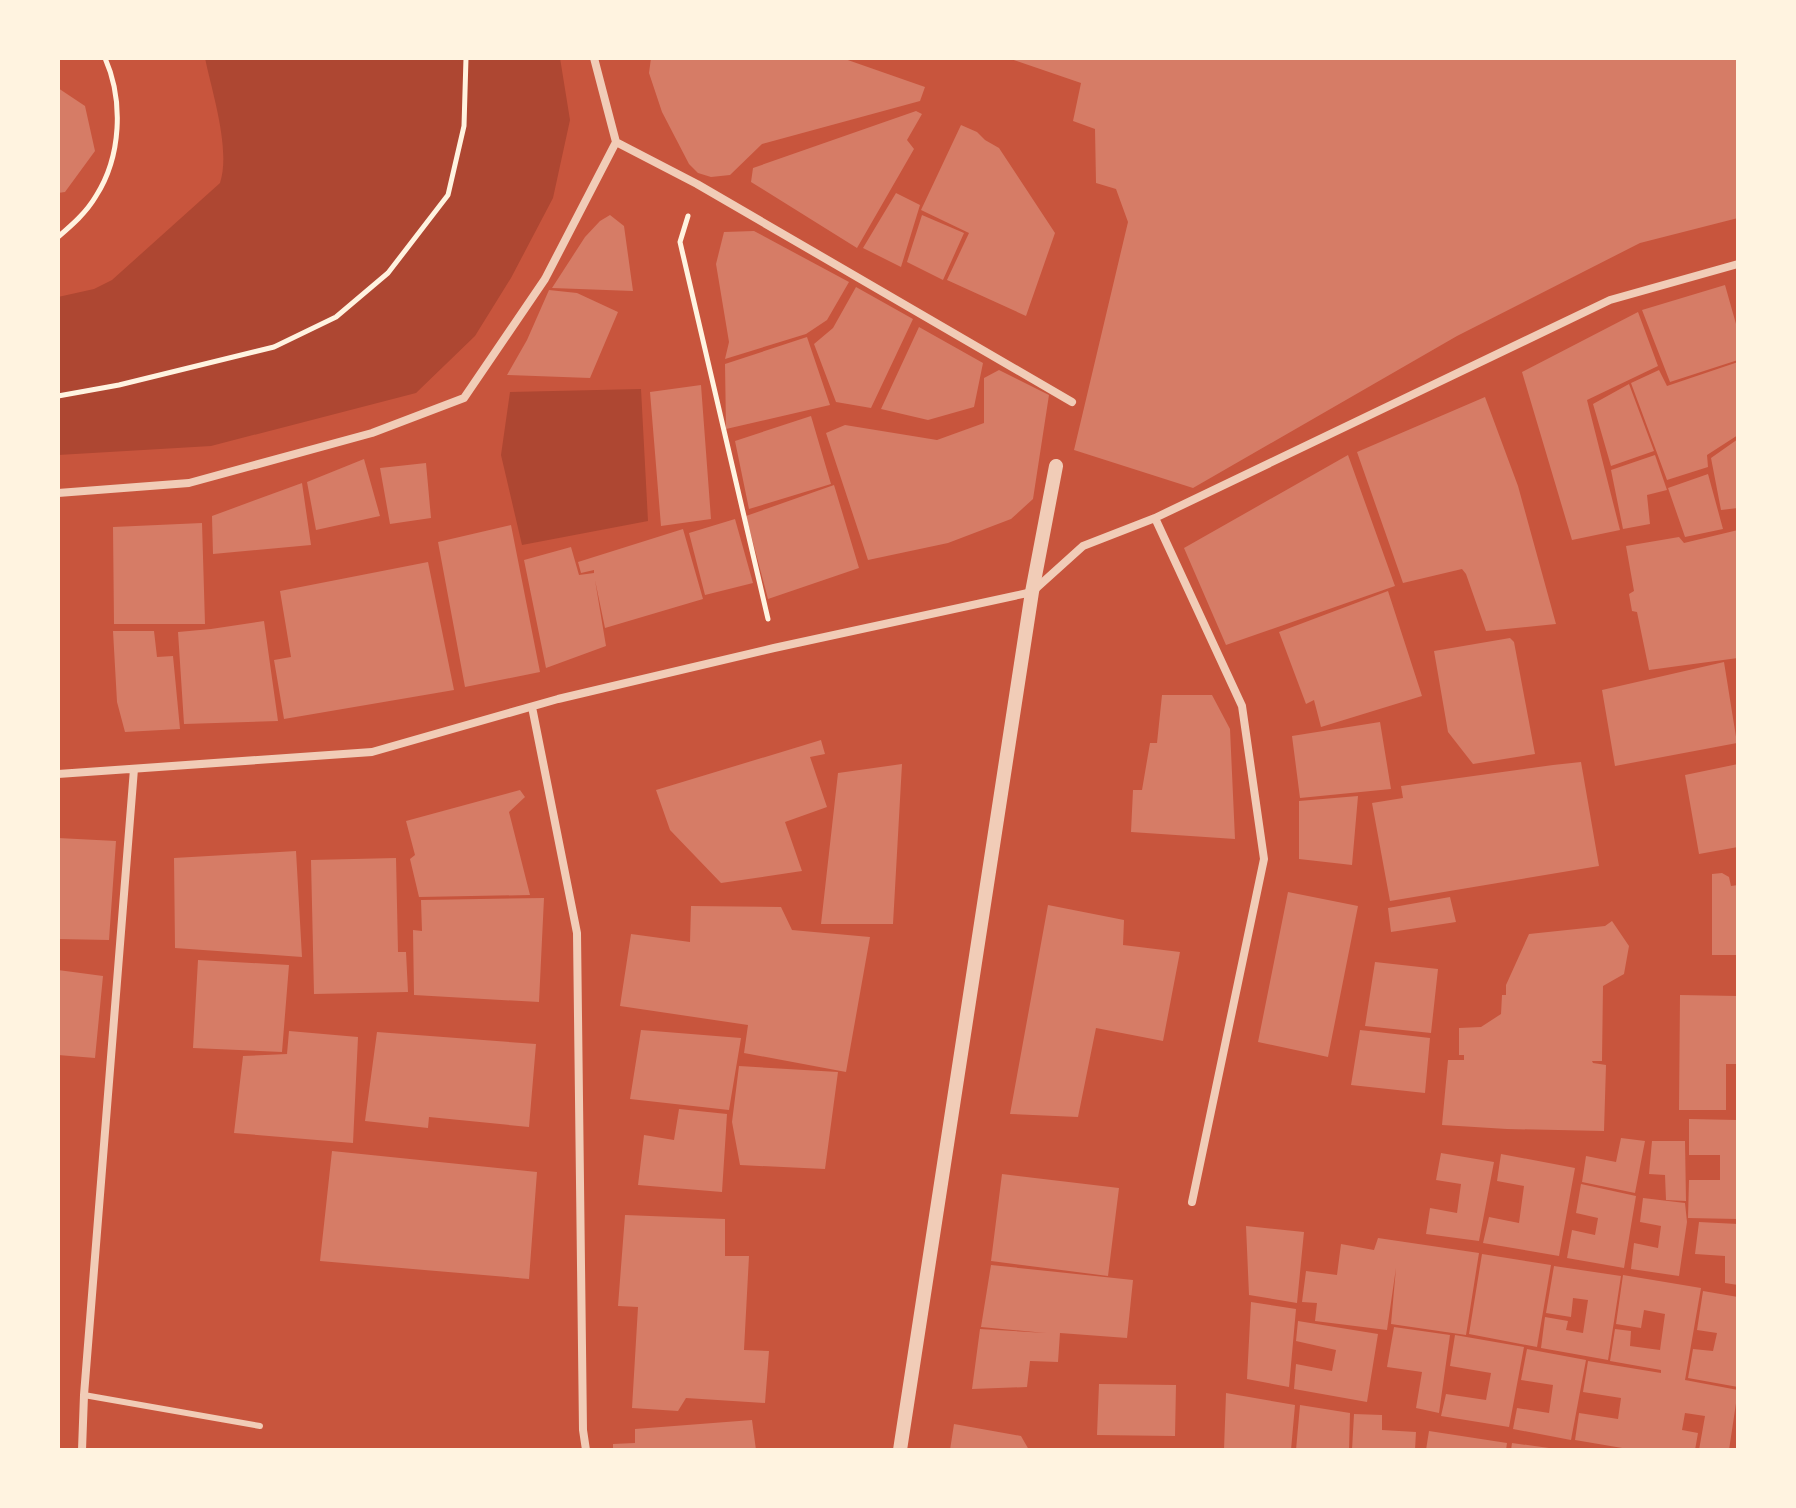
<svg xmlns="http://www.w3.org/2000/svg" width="1796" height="1508" font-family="Literata,serif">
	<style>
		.green { fill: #ae4732 }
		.building { fill: #d67c66 }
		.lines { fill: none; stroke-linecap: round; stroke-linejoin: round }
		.path { stroke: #fff3e0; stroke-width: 5 }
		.service { stroke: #f1ccb7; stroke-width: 6 }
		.minor { stroke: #f1ccb7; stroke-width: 8 }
		.tertiary { stroke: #f1ccb7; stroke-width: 14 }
	</style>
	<rect width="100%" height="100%" fill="#c8553d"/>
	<path class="green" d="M205,58H560L570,120L553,198L511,278L475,336L416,393L211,446L58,455V297L94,289L112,280L220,183C231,150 212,92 205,58Z
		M641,389L648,521L522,545L501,455L510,392Z"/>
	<path class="building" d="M651,58H842L925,87L920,101L762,144L730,175L711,177L698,173L689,164L662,112L649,73Z
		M1008,58H1738V218L1640,243L1457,336L1193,488L1074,450L1128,222L1116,189L1096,183L1095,129L1073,121L1081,83Z
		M58,88L85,106L95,151L65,192L58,193Z
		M916,111L922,114L907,140L914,149L857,248L751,182L753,168Z
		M961,125L977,132L985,140L999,148L1055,233L1026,316L947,280L969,233L921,210Z
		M896,193L920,205L901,267L863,248Z
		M610,215L624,226L633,291L552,288L585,237L600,221Z
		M922,215L964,233L943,280L907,262Z
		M754,231L849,282L827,320L806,334L725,359L729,342L716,264L724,232Z
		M1725,285L1738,331V360L1670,382L1642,310Z
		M856,287L913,319L871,408L836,402L814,344L833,328Z
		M549,290L577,293L618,312L590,378L507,375L527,340Z
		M1638,312L1658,366L1587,400L1620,530L1572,540L1522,372Z
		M919,327L983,363L974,407L928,420L881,409Z
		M807,337L830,405L726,429L725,364Z
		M1738,362V435L1707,455L1708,467L1667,480L1631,383L1659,370L1667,386Z
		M999,370L1049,395L1033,499L1011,519L948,543L868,560L826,433L845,425L937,440L984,423V378Z
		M1629,384L1654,451L1611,466L1593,404Z
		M701,385L711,519L661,526L650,392Z
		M1485,397L1518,486L1556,624L1486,631L1466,574L1462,569L1403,583L1357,452Z
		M811,416L831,484L749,509L735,441Z
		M1738,439V508L1721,510L1711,458Z
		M1348,455L1395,586L1226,645L1184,548Z
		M1655,455L1667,490L1647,495L1650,524L1623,529L1611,470Z
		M364,459L380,516L316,530L307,482Z
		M426,463L431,518L390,524L380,468Z
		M1708,474L1723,529L1685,537L1668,488Z
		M302,483L311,545L213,554L212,516Z
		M834,485L859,568L768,599L746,516Z
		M735,519L753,583L705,595L689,533Z
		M202,523L205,624H114L113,527Z
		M511,525L540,672L465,687L438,542Z
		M683,529L703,599L605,628L595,580L606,646L546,668L524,560L571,547L579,575L594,573V570L581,573L578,562Z
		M1738,530V658L1649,670L1637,612L1632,611L1629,594L1634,591L1626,546L1679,537L1684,543Z
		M428,562L454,690L284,719L274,660L291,657L280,591Z
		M1388,591L1422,696L1321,727L1314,700L1306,704L1279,632Z
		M264,621L278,721L184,724L178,632L211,629Z
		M113,631H154L157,657L173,656L180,729L125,732L117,702Z
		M1510,638L1514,642L1535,754L1473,764L1448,732L1434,651Z
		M1724,662L1737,743L1615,766L1602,690Z
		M1162,695H1212L1230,729L1235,839L1131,832L1133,790H1142L1150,743H1157Z
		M1380,722L1391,789L1300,798L1292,736Z
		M821,740L825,754L810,757L827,807L785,822L802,871L721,883L670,830L656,790Z
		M1581,762L1599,866L1390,901L1372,803L1403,798L1401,786L1553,765Z
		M902,764L893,924H821L838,773Z
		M1738,764V847L1699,854L1685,775Z
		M520,790L525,797L509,812L530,895L419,897L410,859L415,855L406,821Z
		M1358,796L1352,865L1299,859V801Z
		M58,838L116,841L109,940L58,939Z
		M296,851L302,957L175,948L174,858Z
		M396,858L398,952H406L408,992L314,994L311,860Z
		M1722,873L1729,877L1731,886L1738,885V955H1712V874Z
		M1288,892L1358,906L1328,1057L1258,1042Z
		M1450,897L1456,922L1391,932L1388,908Z
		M544,898L539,1002L414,995L413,930L422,931L421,900Z
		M1048,905L1124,920L1123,945L1180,952L1163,1041L1096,1028L1078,1117L1010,1114Z
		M691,906L781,907L792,930L870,937L846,1072L744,1053L748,1025L620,1006L631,934L690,942Z
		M1612,921L1629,946L1624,974L1603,986L1602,1061H1592L1593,1063L1606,1065L1604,1131L1507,1129L1442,1125L1448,1060H1464V1055H1459V1028L1481,1027L1501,1014L1502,995H1506V985L1529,934L1605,926Z
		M198,960L289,965L282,1052L193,1048Z
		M1375,962L1438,969L1431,1033L1365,1026Z
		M58,970L103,976L95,1058L58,1055Z
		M1680,995L1738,996V1064H1726V1110H1679Z
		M641,1030L741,1038L729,1110L630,1099Z
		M1360,1030L1430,1038L1425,1093L1351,1085Z
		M289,1031L358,1037L353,1143L234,1133L243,1056L287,1054Z
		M377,1032L536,1044L529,1127L429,1117L428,1128L365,1121Z
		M739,1066L838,1072L825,1169L740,1165L732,1122Z
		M679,1109L727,1114L722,1192L638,1185L644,1135L674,1140Z
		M1689,1119L1738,1120V1219L1688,1218L1689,1180H1720V1155H1689Z
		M1621,1138L1645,1141L1635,1193L1582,1182L1586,1156L1616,1162Z
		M1652,1141H1685L1686,1201L1666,1200L1665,1175L1649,1174Z
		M332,1151L537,1172L529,1279L320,1261Z
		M1441,1153L1494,1162L1479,1241L1426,1234L1430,1208L1457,1213L1461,1184L1436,1180Z
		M1501,1154L1575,1168L1559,1256L1483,1243L1489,1217L1519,1223L1524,1186L1497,1181Z
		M1002,1174L1119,1188L1108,1276L991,1261Z
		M1581,1184L1636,1196L1624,1268L1567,1258L1572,1230L1595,1235L1598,1218L1576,1213Z
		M1643,1198L1685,1203L1687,1222L1679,1276L1631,1269L1634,1243L1658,1248L1661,1226L1640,1222Z
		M625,1215L725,1219V1256H749L744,1350L769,1351L765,1403L686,1398L678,1411L632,1408L638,1307L618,1306Z
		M1699,1222L1738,1224V1285L1725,1283V1256L1695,1254Z
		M1246,1226L1304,1232L1297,1303L1249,1295Z
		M1378,1238L1479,1253L1466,1335L1391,1324L1396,1268L1387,1330L1315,1321L1317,1303L1302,1302L1306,1271L1337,1275L1341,1244L1374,1250Z
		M1482,1254L1551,1265L1537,1347L1469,1334Z
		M991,1265L1133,1280L1127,1338L1060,1333L1058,1362L1030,1361L1027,1387L972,1389L980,1329L1046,1333L981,1327Z
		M1554,1266L1621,1276L1608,1360L1541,1348L1545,1317L1568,1321L1566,1330L1583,1333L1588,1300L1573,1298L1571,1317L1546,1313Z
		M1623,1275L1701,1288L1685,1380L1738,1390L1729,1450H1699L1705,1416L1685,1413L1682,1430L1698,1433L1695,1450H1634L1575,1440L1579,1413L1618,1419L1621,1398L1583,1392L1588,1361L1661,1373V1370L1610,1361L1615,1329L1631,1331L1630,1346L1660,1350L1665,1314L1644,1310L1641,1328L1616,1324Z
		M1703,1291L1738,1297V1387L1688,1378L1693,1349L1713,1351L1717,1333L1697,1330Z
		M1251,1302L1296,1309L1289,1387L1247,1379Z
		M1298,1321L1378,1334L1367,1402L1294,1389L1296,1364L1332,1371L1336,1350L1296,1341Z
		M1394,1327L1450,1335L1439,1413L1416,1408L1422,1372L1387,1367Z
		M1455,1335L1524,1347L1509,1427L1441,1416L1446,1394L1486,1400L1491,1373L1450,1366Z
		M1527,1349L1586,1360L1571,1440L1513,1429L1517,1408L1549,1413L1553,1385L1521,1380Z
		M1099,1384L1176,1385L1175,1436L1097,1435Z
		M1226,1393L1295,1405L1291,1450H1224Z
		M1300,1405L1350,1413L1349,1450H1296Z
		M1354,1414L1382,1415V1430L1416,1432L1415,1450H1352Z
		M752,1420L756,1450H613V1444L635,1443V1429Z
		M954,1424L1021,1436L1029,1450H950Z
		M1429,1431L1507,1443L1506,1450H1426Z
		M1512,1443L1549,1448V1450H1511Z"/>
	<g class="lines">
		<path class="path" d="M688,216L680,242L768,619
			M58,237C72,225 86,213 96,196C121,157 124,101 105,58
			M58,396L119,385L274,347L336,317L388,273L448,195L464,126L466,58"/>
		<path class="service" d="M84,1395L260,1426"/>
		<path class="minor" d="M594,58L616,142
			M616,142L697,184L1072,402
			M58,493L189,483L372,433L464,398L545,279L616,142
			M1155,518L1242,706L1264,859L1192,1202
			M532,707L577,933L583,1430L586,1450
			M58,774L372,752L558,699L774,648L1032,592L1083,546L1155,518L1610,300L1738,264
			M82,1450L84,1395L134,769"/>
		<path class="tertiary" d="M900,1450L1032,592L1056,466"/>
	</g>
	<rect width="1796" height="1508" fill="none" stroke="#fff3e0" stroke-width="120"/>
</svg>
